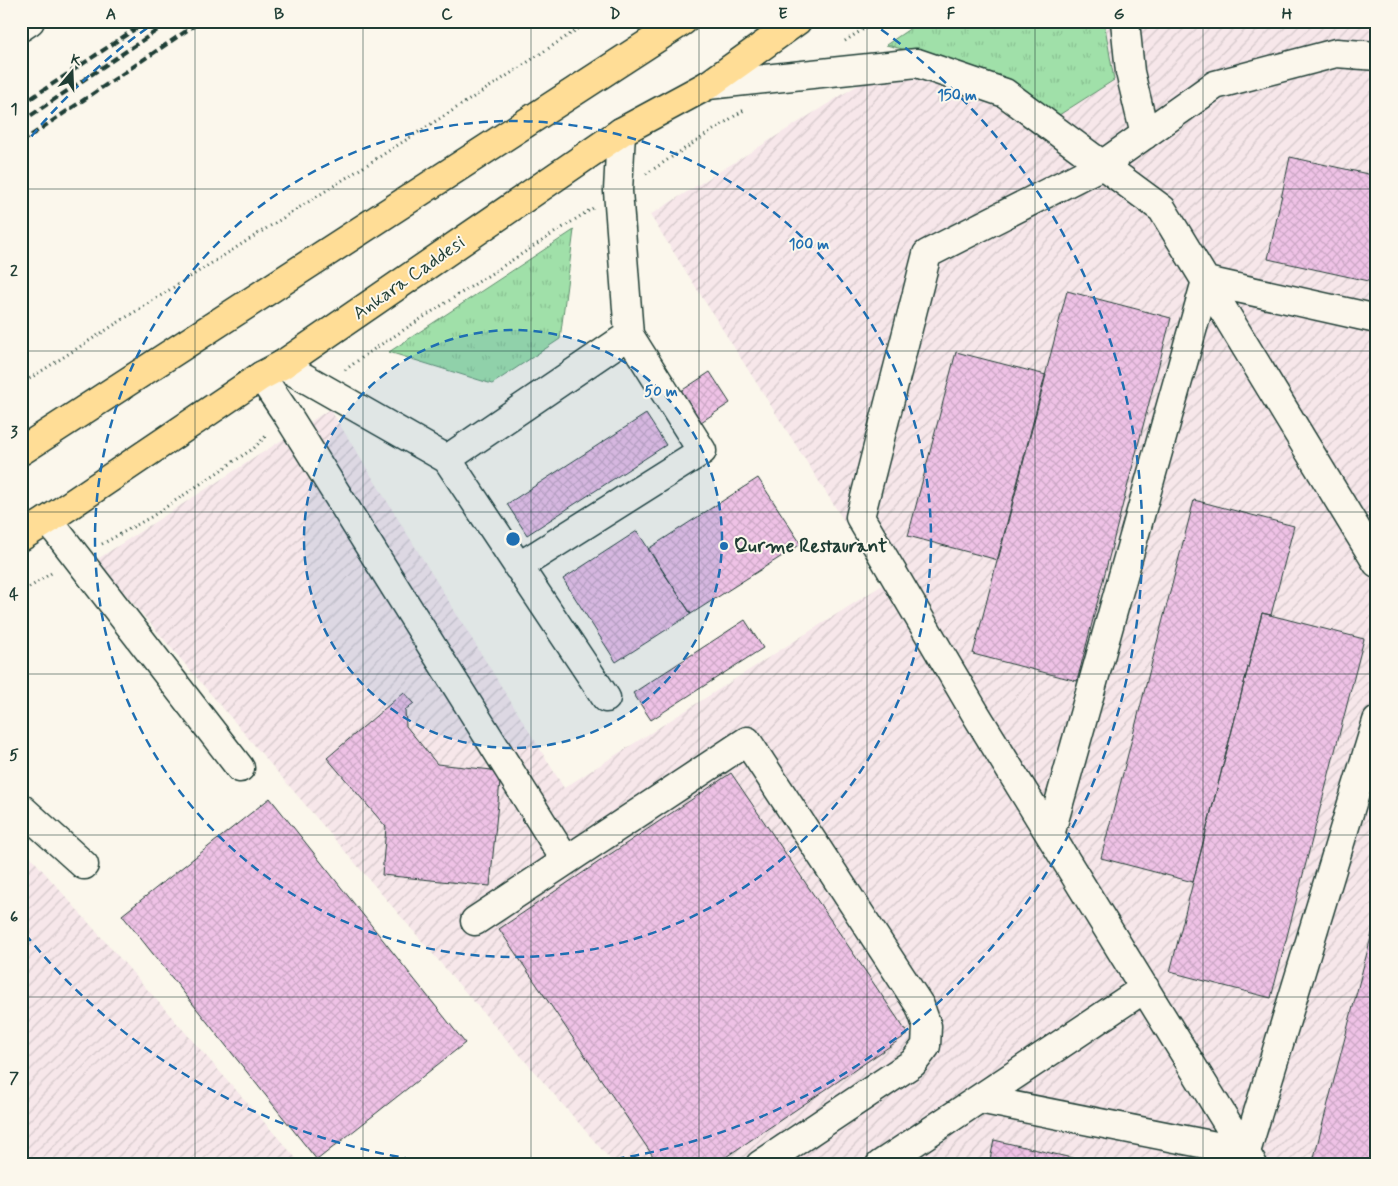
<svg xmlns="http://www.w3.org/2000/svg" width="1398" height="1186" font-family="Mynerve,sans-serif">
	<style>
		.industrial { fill: url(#industrial-furrows) }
		.grass { fill: url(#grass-tufts); stroke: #608e6e }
		.building { fill: url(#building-cross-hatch); stroke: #1f3d34 }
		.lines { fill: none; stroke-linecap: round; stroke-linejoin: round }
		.minor-casing { stroke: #1f3d34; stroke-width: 31 }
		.highway-casing { stroke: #1f3d34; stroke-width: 31 }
		.path { stroke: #1f3d34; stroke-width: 3; stroke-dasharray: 1 4; stroke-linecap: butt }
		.minor { stroke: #fbf7ec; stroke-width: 28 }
		.highway { stroke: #ffdd96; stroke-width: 28 }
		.rail { stroke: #1f3d34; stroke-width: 4; stroke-dasharray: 8 4; stroke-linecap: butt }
		.grid { fill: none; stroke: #1f3d34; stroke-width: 1; stroke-opacity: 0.55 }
		.ring { fill: none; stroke: #1f6fb2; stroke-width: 2.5; stroke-dasharray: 9 6 }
		.poi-dot { fill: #1f6fb2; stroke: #fbf7ec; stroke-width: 2 }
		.labels { text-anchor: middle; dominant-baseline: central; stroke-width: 4; stroke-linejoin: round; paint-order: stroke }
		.street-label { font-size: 19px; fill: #1f3d34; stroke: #fbf7ec }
		.poi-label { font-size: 19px; font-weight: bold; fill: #1f3d34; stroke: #fbf7ec; text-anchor: start }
		.centre { fill: #1f6fb2; stroke: #fbf7ec; stroke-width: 2.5 }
		.ring-label { font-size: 15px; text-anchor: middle; font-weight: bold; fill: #1f6fb2; stroke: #fbf7ec; stroke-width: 4; stroke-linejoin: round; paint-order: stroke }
		.neatline { fill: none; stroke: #1f3d34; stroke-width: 2 }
		.grid-label { font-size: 16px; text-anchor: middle; font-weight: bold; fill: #1f3d34 }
	</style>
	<defs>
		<pattern id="industrial-furrows" width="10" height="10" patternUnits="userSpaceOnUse" patternTransform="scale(1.25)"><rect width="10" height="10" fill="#f7e7ea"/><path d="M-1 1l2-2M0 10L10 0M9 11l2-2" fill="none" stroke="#d3c7c9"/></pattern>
		<pattern id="grass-tufts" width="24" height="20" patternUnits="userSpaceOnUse" patternTransform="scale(1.25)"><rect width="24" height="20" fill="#a0e0a9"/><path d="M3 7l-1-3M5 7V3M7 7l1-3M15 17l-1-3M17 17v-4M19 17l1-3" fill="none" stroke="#89c192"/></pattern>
		<pattern id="building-cross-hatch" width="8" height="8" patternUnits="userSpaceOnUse" patternTransform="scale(1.25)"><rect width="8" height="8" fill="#efc2e6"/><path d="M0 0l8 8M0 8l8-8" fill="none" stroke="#cca8c6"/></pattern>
	</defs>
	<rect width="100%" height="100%" fill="#fbf7ec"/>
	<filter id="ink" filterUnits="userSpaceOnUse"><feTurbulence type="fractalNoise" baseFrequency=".02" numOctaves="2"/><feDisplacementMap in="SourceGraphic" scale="10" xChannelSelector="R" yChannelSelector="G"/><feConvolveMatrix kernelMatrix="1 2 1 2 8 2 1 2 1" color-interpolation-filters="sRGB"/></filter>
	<g filter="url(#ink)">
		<path class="industrial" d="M960,21H1377V1165H615L462,988L96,560L330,409L564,788L884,584L650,215Z
			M21,846L302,1165H21Z"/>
		<path class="grass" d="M921,21H1104L1114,80L1059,115L1013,83L960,63L886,45Z
			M574,230L560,339L492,384L389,352Z"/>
		<path class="building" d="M1290,157L1377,176V283L1268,259Z
			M1067,291L1171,318L1077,681L973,654Z
			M956,352L1046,375L998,560L908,536Z
			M710,372L730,403L698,424L678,393Z
			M646,414L666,445L527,535L507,504Z
			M758,478L801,544L691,614L648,549Z
			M1194,500L1294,526L1271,615L1262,613L1193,882L1101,858Z
			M637,531L691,614L616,662L563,579Z
			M1262,613L1364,639L1271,998L1170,972Z
			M745,620L763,648L651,720L633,693Z
			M404,692L414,703L405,710L406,726L437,764L501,771L490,886L382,875L386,827L327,758Z
			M731,773L908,1034L714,1165H659L499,929Z
			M270,798L465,1043L317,1160L122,915Z
			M1377,914V1165H1312Z
			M994,1140L1102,1165H989Z"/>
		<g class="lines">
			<defs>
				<path id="minor" d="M1125,21L1130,72L1145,135
					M21,27L30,21
					M708,85L917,63L1005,93L1162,209L1377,563
					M282,365L447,459L629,335L618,191L621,132
					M261,376L288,416L566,861
					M447,459L606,698
					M48,520L240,768
					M518,567L702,451L629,335
					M21,808L84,865
					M1050,835L1206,281L1377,319
					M475,921L747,741L920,1006L927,1026L926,1046L913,1063L760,1165
					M979,1099L1246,1152L1377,721
					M880,1165L1145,988
					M1253,1165L977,716L860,517L927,254L1102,165L1215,85L1336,53L1377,56"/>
				<path id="highway" d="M21,451L683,21
					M21,537L48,520L261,376L282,365L621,132L708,85L797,21"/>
			</defs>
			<use href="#minor" class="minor-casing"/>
			<use href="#highway" class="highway-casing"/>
			<path class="path" d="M845,41L876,21
				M646,174L744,110
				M345,370L371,351L593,208
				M21,384L499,81L590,21
				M102,544L151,517L254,448L267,435
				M21,593L53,572"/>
			<use href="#minor" class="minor"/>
			<use href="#highway" class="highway"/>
			<path class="rail" d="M21,105L147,21
				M21,122L171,21
				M21,142L201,21"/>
		</g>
	</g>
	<path class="grid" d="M195,21V1165M363,21V1165M531,21V1165M699,21V1165M867,21V1165M1035,21V1165M1203,21V1165M21,189H1377M21,351H1377M21,512H1377M21,674H1377M21,835H1377M21,997H1377"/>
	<circle cx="513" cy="539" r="209" fill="#1f6fb2" fill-opacity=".12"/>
	<g class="ring">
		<circle cx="513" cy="539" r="209"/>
		<circle cx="513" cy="539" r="418"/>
		<path d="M458 1165A628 628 0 0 1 22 930M22 148A628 628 0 0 1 157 21M869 21A628 628 0 0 1 568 1165"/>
	</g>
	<circle class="poi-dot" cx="724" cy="546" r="5"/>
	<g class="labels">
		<g class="street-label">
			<text transform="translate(409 278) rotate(-35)">Ankara Caddesi</text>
		</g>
		<g class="poi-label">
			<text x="734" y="546">Qurme Restaurant</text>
		</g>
	</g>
	<circle cx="513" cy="539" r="8" class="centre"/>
	<g class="ring-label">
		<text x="957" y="100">150 m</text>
		<text x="809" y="249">100 m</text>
		<text x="661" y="396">50 m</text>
	</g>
	<rect width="1398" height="1186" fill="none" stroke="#fbf7ec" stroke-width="55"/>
	<g transform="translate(72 72) rotate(19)" stroke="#fbf7ec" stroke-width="4" paint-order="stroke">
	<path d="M0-4L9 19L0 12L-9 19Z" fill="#1f3d34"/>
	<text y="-8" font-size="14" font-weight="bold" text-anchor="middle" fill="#1f3d34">K</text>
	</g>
	<rect x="28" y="28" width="1342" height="1130" class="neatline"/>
	<g class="grid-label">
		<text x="111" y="19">A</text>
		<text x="279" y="19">B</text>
		<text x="447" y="19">C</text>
		<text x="615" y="19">D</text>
		<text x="783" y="19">E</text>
		<text x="951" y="19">F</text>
		<text x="1119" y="19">G</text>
		<text x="1287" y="19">H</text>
		<text x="14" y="114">1</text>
		<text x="14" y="276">2</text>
		<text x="14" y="437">3</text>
		<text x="14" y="599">4</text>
		<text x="14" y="760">5</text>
		<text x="14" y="922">6</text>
		<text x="14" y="1083">7</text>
	</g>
</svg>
